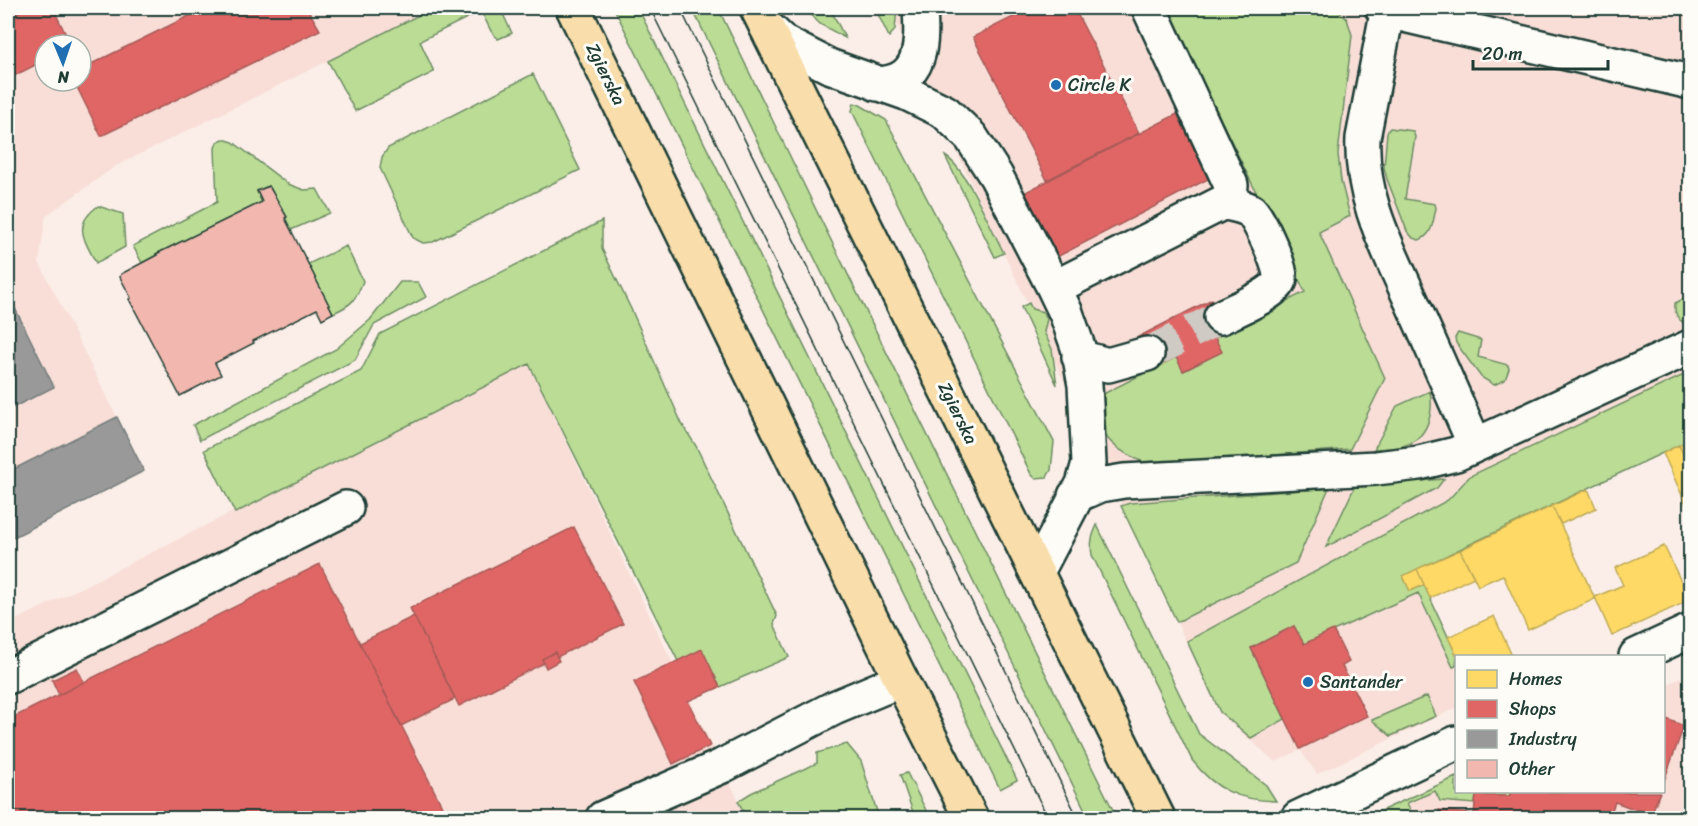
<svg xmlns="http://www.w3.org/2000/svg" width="1698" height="826" font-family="Sriracha,sans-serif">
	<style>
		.built { fill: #f8ded7; fill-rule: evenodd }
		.grass { fill: #bbdc95; stroke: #6d8c64; stroke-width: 1.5 }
		.homes { fill: #ffd966; stroke: #bcaa57; stroke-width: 1.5 }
		.shops { fill: #e06666; stroke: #a65a57; stroke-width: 1.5 }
		.industry { fill: #999; stroke: #747d7b; stroke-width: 1.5 }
		.building { fill: #f2b7ae; stroke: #1f3d34; stroke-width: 1.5 }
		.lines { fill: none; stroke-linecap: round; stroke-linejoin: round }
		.minor-tunnel { stroke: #cfcbc4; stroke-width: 33; stroke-dasharray: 33 16; stroke-linecap: butt }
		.minor-casing { stroke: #1f3d34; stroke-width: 38 }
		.major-casing { stroke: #1f3d34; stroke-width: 38 }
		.minor { stroke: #fdfcf7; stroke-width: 33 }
		.major { stroke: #f9deab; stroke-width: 33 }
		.tram { stroke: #1f3d34; stroke-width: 1.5 }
		.poi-dot { fill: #1f6fb2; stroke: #fdfcf7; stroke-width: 2 }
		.labels { text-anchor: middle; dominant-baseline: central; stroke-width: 6; stroke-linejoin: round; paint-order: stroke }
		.street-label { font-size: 18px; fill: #1f3d34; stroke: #fdfcf7 }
		.poi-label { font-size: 18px; fill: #1f3d34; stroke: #fdfcf7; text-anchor: start }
	</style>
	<rect width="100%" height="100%" fill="#fbeee8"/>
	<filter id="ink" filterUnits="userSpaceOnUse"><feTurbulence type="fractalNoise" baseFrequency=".0167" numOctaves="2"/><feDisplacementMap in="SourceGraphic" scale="12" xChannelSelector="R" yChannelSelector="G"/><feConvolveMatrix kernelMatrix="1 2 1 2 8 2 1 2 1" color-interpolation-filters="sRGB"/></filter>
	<g filter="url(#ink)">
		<path class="built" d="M8,8H435L116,166L46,216L39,262L117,417L8,472ZM45,45H81V81H45Z
			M889,8H1690V440L1417,569L1457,656L1456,708L1317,774L1300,750L1275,762L1219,712Z
			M529,364L747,818H8V624Z
			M1690,673V818H1374L1456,780V792H1664V686Z"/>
		<path class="grass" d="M428,8H500L512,33L498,39L491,31L481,11L420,41L434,72L355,111L328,61L429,10Z
			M614,8H638L1017,780L1000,789Z
			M692,8H718L822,222L1117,818H1089Z
			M804,8H830L845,38L820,24Z
			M875,8H897L895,30L889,37Z
			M1166,8H1336L1347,19L1352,35L1338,154L1341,181L1350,216L1319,232L1385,378L1350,449L1151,465C1116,452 1088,434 1105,393L1176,357L1184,371L1221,352L1215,338L1305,292Z
			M533,74L580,170L433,242L423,243L413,238L380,168L382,157L388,148Z
			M854,103L860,105L886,120L1054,442L1051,470L1047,477L1035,478L1031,474L852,111Z
			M1390,128L1413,131L1415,137L1405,199L1435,204L1436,208C1433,221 1433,235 1419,240L1413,238L1407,231L1387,179L1384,168L1387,132Z
			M223,139L233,142L288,184L304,190L317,189L330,213L291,230L285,218L286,216L268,186L257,191L262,202L156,254L157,255L142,263L133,246L217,202L215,148L217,142Z
			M945,156C967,169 991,229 1004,253L995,257Z
			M98,206L123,214L125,247L96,263C84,239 72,225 98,206Z
			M602,221V249L632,311L682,424L696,446L777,616L774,624L789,657L720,687L702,650L678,661L529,364L235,513L204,450L361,371L380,334Z
			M346,246L363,281C356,300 352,305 333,313L308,264Z
			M400,282H418L426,297L374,325L355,360L200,440L193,425L336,349L370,320Z
			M1683,299L1690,300L1689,324C1678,323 1674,313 1675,303Z
			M1029,303L1032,309L1043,312L1047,319L1044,332L1052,349L1057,385L1021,307Z
			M1458,333L1481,340L1478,357L1508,365L1509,369L1505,380L1494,385L1481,377L1456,343L1455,338Z
			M1690,372V440L1403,576L1410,591L1424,585L1457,656L1456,666L1453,667L1418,593L1304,644L1294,626L1251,648L1285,719L1251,738L1220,712L1187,641L1448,500L1470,476Z
			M1430,391C1434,413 1428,439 1403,446C1394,449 1383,448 1374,449L1397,406Z
			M1444,479L1437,488L1326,547L1355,486Z
			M1329,488L1296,563L1177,622L1121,506L1130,503Z
			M1097,525L1199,734L1266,785L1276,801C1238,800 1215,790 1192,760L1092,555C1090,543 1092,536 1097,525Z
			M1427,696L1436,716L1391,736L1372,720Z
			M847,744L861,761L879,818H747L738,801L751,793L817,763V753Z
			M907,773L930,818H915L900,775Z
			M1456,777V792H1510V796L1476,795L1475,804L1440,801L1435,791L1407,803L1414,818H1365Z"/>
		<path class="homes" d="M1690,440V464L1688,465L1679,445Z
			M1679,445L1690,469V513L1663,453Z
			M1588,489L1596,508L1561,524L1552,506Z
			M1552,506L1595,599L1528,630L1503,575L1478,586L1460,550Z
			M1664,546L1690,600L1612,636L1595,597L1623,585L1615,568Z
			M1460,550L1474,577L1430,598L1417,569Z
			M1417,569L1424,585L1410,591L1403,576Z
			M1494,616L1512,656H1457L1448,637Z"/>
		<path class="shops" d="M27,8H53L71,45H45V60L8,79V17Z
			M205,8H307L320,30L101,136L74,81H81V69Z
			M1031,8H1074L1139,133L1047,180L973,37Z
			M1652,8H1690V16Z
			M1177,114L1210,178L1051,260L1018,196Z
			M1212,299L1228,330L1215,338L1222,352L1183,371L1176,357L1154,369L1138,337Z
			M574,527L623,624L557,657L555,652L542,659L544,663L459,706L410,608Z
			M320,564L448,818H8V720Z
			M414,616L455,699L401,726L360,643Z
			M1294,626L1304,644L1333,630L1349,662L1342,666L1367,716L1300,749L1251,648Z
			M702,649L720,687L688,701L710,746L673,764L634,682Z
			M555,652L559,661L546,668L542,659Z
			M77,668L84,682L59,695L52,680Z
			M1664,718L1684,726L1664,781Z
			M1510,792H1660L1651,815L1615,802L1609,818H1439V810L1474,814L1476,795L1510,796Z"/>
		<path class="industry" d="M8,294L54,387L8,410Z
			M117,417L144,471L8,540V472Z"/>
		<path class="building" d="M269,186L287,217L285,218L291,230L333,313L322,319L317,309L253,341L254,343L215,363L221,375L180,396L129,299L131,298L120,277L121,274L157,255L156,254L262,202L257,191Z"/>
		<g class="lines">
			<path class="minor-tunnel" d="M1147,354L1221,317"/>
			<defs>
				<path id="minor" d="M1382,8L1387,11L1690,82
					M1388,8L1363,138C1360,200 1390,252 1414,307C1434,353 1455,399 1475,445
					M766,26L784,43L829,66L906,93L945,112L971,137L996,176L1054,288L1066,313L1078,347L1085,385L1089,463L1083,484L1037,572
					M877,84C924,82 922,43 920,8
					M1054,288L1224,202L1230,196L1231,185L1149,8
					M1221,317C1235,310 1275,294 1280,280C1283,269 1259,219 1251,211C1244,206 1232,205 1224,202
					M1079,357L1108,365L1147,354
					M1075,496L1100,485L1124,481L1376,468L1419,463L1456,454L1690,347
					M1636,656L1690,631
					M8,677L346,508
					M603,818L722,766L834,708L901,680
					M1298,818L1456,743"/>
				<path id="major" d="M573,8L901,680L971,818
					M757,8L1158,818"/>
			</defs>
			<use href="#minor" class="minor-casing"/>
			<use href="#major" class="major-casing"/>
			<use href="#minor" class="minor"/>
			<use href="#major" class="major"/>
			<path class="tram" d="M650,8L1048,818
				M680,8L1078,818"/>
		</g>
	</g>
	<g class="poi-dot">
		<circle cx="1056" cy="85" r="6"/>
		<circle cx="1308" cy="682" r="6"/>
	</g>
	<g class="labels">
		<g class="street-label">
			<text transform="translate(606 74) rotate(64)">Zgierska</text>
			<text transform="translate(958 413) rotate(64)">Zgierska</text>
		</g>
		<g class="poi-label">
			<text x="1068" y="85">Circle K</text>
			<text x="1320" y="682">Santander</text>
		</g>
	</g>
	<rect width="1698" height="826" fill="none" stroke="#fdfcf7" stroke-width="30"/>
	<rect x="15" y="15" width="1668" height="796" fill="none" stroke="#1f3d34" stroke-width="2" filter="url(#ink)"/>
	<rect x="1455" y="655" width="210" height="138" fill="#fdfcf7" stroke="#a4b0a9" stroke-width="1.5"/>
	<rect x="1467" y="670" width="30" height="18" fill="#ffd966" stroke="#a4b0a9" stroke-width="1.5"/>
	<text x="1509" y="685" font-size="18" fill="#1f3d34">Homes</text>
	<rect x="1467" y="700" width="30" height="18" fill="#e06666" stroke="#a4b0a9" stroke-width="1.5"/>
	<text x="1509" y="715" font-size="18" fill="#1f3d34">Shops</text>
	<rect x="1467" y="730" width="30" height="18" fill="#999999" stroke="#a4b0a9" stroke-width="1.5"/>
	<text x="1509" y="745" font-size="18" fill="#1f3d34">Industry</text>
	<rect x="1467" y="760" width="30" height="18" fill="#f2b7ae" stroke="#a4b0a9" stroke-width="1.5"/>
	<text x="1509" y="775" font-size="18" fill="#1f3d34">Other</text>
	<g transform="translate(63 63) rotate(178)"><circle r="28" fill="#fdfcf7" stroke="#a4b0a9" stroke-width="1.5"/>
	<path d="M0-4.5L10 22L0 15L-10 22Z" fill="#1f6fb2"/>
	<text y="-9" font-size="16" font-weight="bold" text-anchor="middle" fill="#1f3d34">N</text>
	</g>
	<path d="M1473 60v9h135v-9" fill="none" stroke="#1f3d34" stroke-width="3"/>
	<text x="1482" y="60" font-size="18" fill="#1f3d34" stroke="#fdfcf7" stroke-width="4.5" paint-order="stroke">20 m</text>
</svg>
